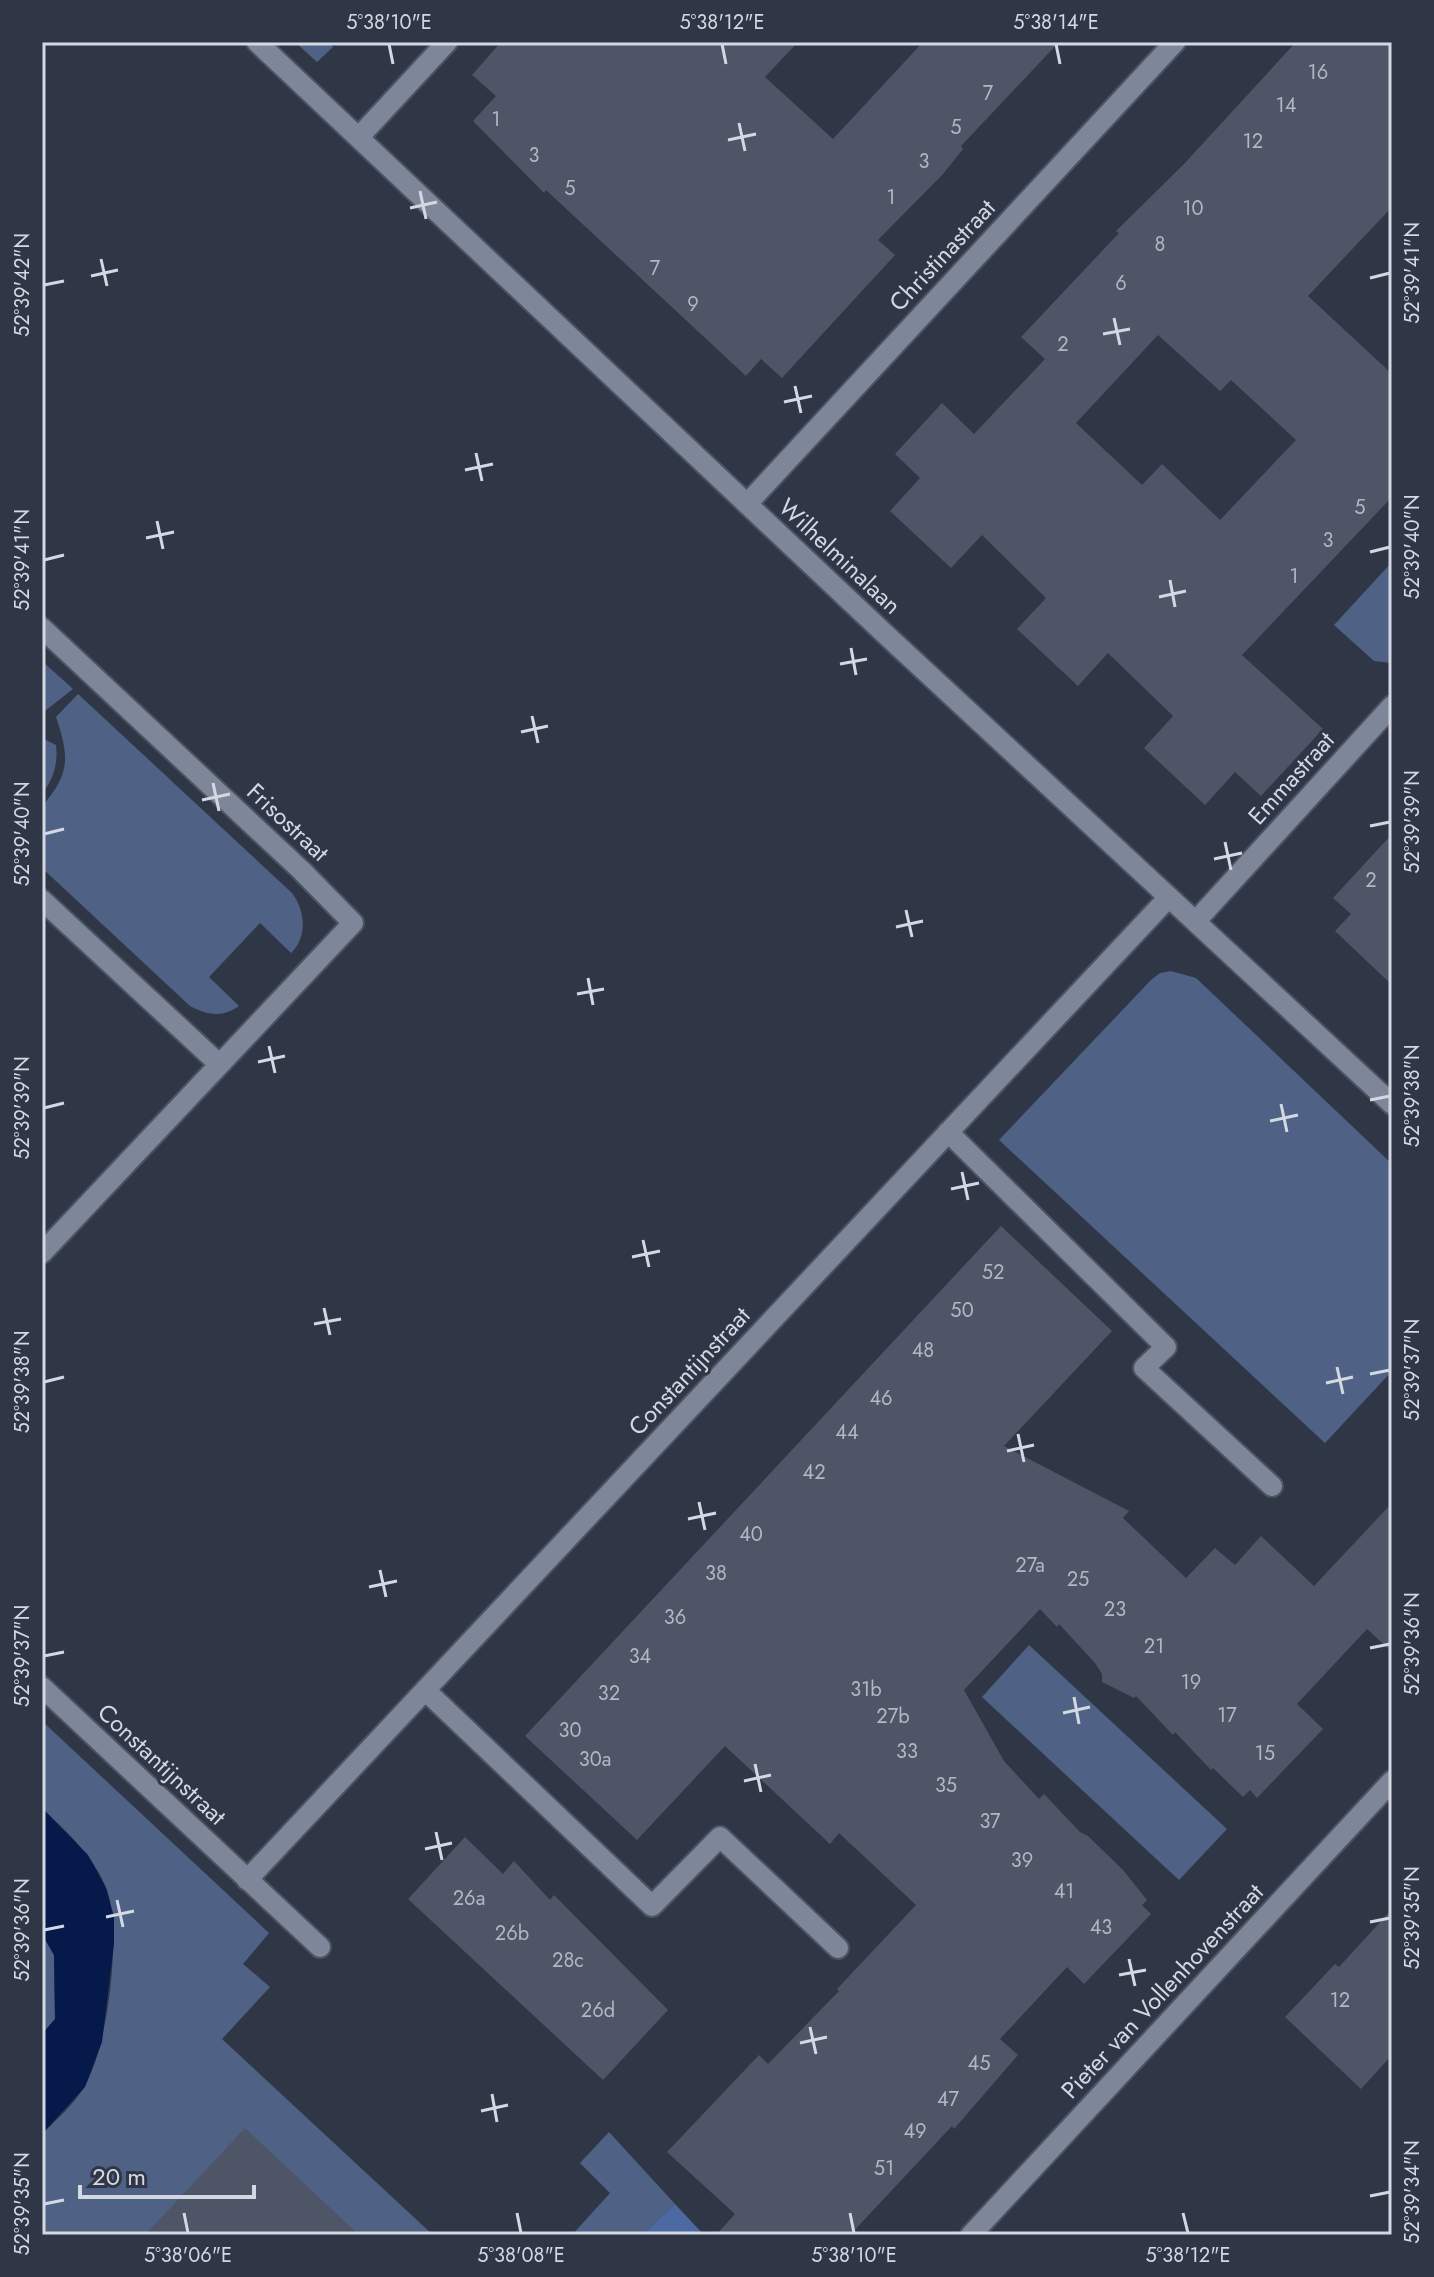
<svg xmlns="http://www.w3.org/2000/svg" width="1434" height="2277" font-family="Jost,sans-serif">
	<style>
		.green { fill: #4f6285 }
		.forest { fill: #4d69a2 }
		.water { fill: #05194b }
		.building { fill: #4d5566; fill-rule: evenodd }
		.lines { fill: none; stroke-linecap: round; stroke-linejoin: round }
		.minor-casing { stroke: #4c5260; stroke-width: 24 }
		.minor { stroke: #7e8799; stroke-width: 20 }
		.ticks { fill: none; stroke: #d3d8e2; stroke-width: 3 }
		.labels { text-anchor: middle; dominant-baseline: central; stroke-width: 6; stroke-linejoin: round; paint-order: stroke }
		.number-label { font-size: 20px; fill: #b2b7c3 }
		.street-label { font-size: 24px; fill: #d3d8e2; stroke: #2f3747 }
		.neatline { fill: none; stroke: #d3d8e2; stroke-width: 3 }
		.ticks-label { font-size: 20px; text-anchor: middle; fill: #d3d8e2 }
	</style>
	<rect width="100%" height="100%" fill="#2f3747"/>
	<path class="green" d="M295,42H328L333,47L317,62Z
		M1392,562V663L1374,661L1334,625Z
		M42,661L73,689L45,711L42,710Z
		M78,694L292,893C305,910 308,937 291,953L260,923L209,977L239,1006C222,1018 207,1015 190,1006L42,868V806C71,774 69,755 56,717Z
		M42,738L56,745C58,762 54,780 42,793Z
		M1171,971L1196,978L1392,1164V1371L1325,1443L999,1140L1151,980L1160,973Z
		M1029,1645L1227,1829L1179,1880L982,1697Z
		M42,1721L269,1933L243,1964L270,1987L222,2039L433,2235H42V2134C56,2120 72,2106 83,2089C108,2050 122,1933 107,1890C95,1857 67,1832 42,1808Z
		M42,1934L54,1955L55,2019L42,2034Z
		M609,2132L675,2204L642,2235H572L610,2193L580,2163Z"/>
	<path class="forest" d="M675,2204L704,2235H642Z"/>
	<path class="water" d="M42,1808L88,1855L106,1888L114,1917V1944L102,2042L85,2087L42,2134V2034L55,2019L54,1955L42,1934Z"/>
	<path class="building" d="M501,42H798L765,77L833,139L923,42H1059L961,146L963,149L943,174L878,240L895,255L782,378L761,359L746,376L546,190L544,193L473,121L496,96L472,75Z
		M1296,42H1392V207L1308,296L1392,374V497L1242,655L1323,729L1261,796L1235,772L1205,805L1144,748L1173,716L1108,653L1078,686L1017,629L1046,598L982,535L951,568L890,511L920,478L895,454L942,403L974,434L1045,359L1021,337L1119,233L1116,231L1184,164ZM1158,335L1220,391L1231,380L1296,440L1220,520L1162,464L1142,485L1076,423Z
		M1392,834V985L1335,931L1351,914L1333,898Z
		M1001,1226L1112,1331L1004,1446L1129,1511L1123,1518L1186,1578L1215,1548L1235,1565L1261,1536L1314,1586L1392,1503V1652L1367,1629L1297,1704L1323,1729L1257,1798L1250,1790L1243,1797L1213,1768L1211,1770L1175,1732L1173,1735L1136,1696L1134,1698L1102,1682V1674L1095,1663L1059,1624L1057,1627L1040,1609L964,1690L1004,1761L1039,1799L1044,1794L1080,1832L1088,1836L1123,1870L1147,1900L1142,1905L1151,1914L1084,1984L1067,1967L1000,2039L1018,2055L954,2129L952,2126L850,2235H716L735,2214L667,2152L759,2055L768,2064L839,1991L837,1989L916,1905L839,1833L830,1844L725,1746L637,1840L525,1736Z
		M465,1837L503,1874L514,1861L550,1900L554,1895L668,2010L603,2080L408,1899Z
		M1392,1909V2055L1361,2089L1285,2017L1335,1964L1339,1967Z
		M245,2128L359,2235H145Z"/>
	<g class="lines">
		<defs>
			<path id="minor" d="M257,42L884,633L1392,1104
				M359,137L447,42
				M747,504L1175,42
				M42,628L301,870L353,923L42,1253
				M42,900L219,1064
				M1196,921L1392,706
				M948,1132L1166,1347L1144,1368L1272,1486
				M42,1687L320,1947
				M425,1690L652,1906L720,1837L838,1948
				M247,1880L1169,897
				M971,2235L1392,1781"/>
		</defs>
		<use href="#minor" class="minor-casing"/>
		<use href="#minor" class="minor"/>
	</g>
	<path class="ticks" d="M389,44L393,64M722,44L726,64M1056,44L1060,64M739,123L745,151M728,140L756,134M420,191L426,219M410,208L437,202M101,259L107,286M91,276L118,270M1370,278L1390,273M44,285L64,281M1114,318L1120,345M1103,334L1130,329M795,386L801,413M784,402L812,396M476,453L482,481M465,470L493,464M157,521L163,549M146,538L174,532M1370,552L1390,547M44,560L64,555M1170,580L1175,607M1159,597L1186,591M851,648L856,675M840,664L867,659M532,716L538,743M521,732L548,726M213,783L219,811M202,800L230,794M1370,826L1390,822M44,834L64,829M1225,842L1231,870M1214,859L1242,853M906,910L912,937M896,927L923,921M588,978L593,1005M577,994L604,989M269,1046L275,1073M258,1062L285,1056M1370,1100L1390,1096M1281,1104L1287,1132M44,1108L64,1103M1270,1121L1298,1115M962,1172L968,1200M951,1189L979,1183M643,1240L649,1267M632,1257L660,1251M324,1308L330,1335M314,1324L341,1319M1337,1367L1343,1394M1370,1374L1390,1370M44,1382L64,1377M1326,1383L1353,1377M1018,1434L1024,1462M1007,1451L1034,1445M699,1502L705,1530M688,1519L716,1513M380,1570L386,1597M369,1587L397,1581M1370,1648L1390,1644M44,1656L64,1652M1074,1697L1079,1724M1063,1713L1090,1707M755,1764L761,1792M744,1781L771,1775M436,1832L442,1860M425,1849L452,1843M117,1900L123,1927M106,1917L134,1911M1370,1922L1390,1918M44,1930L64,1926M1129,1959L1135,1986M1119,1975L1146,1970M810,2027L816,2054M800,2043L827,2037M492,2094L497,2122M481,2111L508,2105M1370,2196L1390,2192M44,2204L64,2200M184,2213L188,2233M517,2213L521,2233M850,2213L854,2233M1183,2213L1188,2233"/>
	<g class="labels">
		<g class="number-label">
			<text x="1318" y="72">16</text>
			<text x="988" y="93">7</text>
			<text x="1286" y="105">14</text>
			<text x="496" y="119">1</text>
			<text x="956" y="127">5</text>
			<text x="1253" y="141">12</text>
			<text x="534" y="155">3</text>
			<text x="924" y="161">3</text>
			<text x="570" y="188">5</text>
			<text x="891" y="197">1</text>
			<text x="1193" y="208">10</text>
			<text x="1160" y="244">8</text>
			<text x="655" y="268">7</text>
			<text x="1121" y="283">6</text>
			<text x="693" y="304">9</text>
			<text x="1063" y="344">2</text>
			<text x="1360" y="507">5</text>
			<text x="1328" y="540">3</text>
			<text x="1294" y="576">1</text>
			<text x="1371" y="880">2</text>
			<text x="993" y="1272">52</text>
			<text x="962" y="1310">50</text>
			<text x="923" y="1350">48</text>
			<text x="881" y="1398">46</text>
			<text x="847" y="1432">44</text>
			<text x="814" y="1472">42</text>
			<text x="751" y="1534">40</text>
			<text x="1030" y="1565">27a</text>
			<text x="716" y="1573">38</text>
			<text x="1078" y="1579">25</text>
			<text x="1115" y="1609">23</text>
			<text x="675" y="1617">36</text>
			<text x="1154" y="1646">21</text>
			<text x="640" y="1656">34</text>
			<text x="1191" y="1682">19</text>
			<text x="866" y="1689">31b</text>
			<text x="609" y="1693">32</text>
			<text x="1227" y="1715">17</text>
			<text x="893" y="1716">27b</text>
			<text x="570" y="1730">30</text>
			<text x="907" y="1751">33</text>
			<text x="1265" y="1753">15</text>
			<text x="595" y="1759">30a</text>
			<text x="946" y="1785">35</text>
			<text x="990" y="1821">37</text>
			<text x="1022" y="1860">39</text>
			<text x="1064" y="1891">41</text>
			<text x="469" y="1898">26a</text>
			<text x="1101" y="1927">43</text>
			<text x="512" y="1933">26b</text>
			<text x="568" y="1960">28c</text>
			<text x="1340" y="2000">12</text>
			<text x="598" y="2010">26d</text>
			<text x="979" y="2063">45</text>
			<text x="948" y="2099">47</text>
			<text x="915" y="2131">49</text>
			<text x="884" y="2168">51</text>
		</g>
		<g class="street-label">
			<text transform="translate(942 255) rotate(-47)">Christinastraat</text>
			<text transform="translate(840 556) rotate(43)">Wilhelminalaan</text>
			<text transform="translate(1291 778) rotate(-48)">Emmastraat</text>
			<text transform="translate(288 822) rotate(43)">Frisostraat</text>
			<text transform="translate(689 1371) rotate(-47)">Constantijnstraat</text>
			<text transform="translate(162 1764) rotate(43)">Constantijnstraat</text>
			<text transform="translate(1162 1991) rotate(-47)">Pieter van Vollenhovenstraat</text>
		</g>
	</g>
	<rect width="1434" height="2277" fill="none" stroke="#2f3747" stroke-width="88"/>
	<path d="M80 2185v12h174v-12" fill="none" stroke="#d3d8e2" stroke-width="4"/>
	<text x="92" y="2185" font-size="24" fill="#d3d8e2" stroke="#2f3747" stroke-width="6" paint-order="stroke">20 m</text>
	<rect x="44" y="44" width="1346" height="2189" class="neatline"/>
	<g class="ticks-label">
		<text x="389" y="29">5°38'10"E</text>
		<text x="722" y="29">5°38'12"E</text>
		<text x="1056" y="29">5°38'14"E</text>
		<text transform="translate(1412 273) rotate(-90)" y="7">52°39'41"N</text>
		<text transform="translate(22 285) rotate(-90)" y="7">52°39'42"N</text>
		<text transform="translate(1412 547) rotate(-90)" y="7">52°39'40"N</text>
		<text transform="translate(22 560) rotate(-90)" y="7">52°39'41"N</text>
		<text transform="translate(1412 822) rotate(-90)" y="7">52°39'39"N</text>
		<text transform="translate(22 834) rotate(-90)" y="7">52°39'40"N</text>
		<text transform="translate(1412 1096) rotate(-90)" y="7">52°39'38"N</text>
		<text transform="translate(22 1108) rotate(-90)" y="7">52°39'39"N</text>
		<text transform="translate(1412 1370) rotate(-90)" y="7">52°39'37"N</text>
		<text transform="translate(22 1382) rotate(-90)" y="7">52°39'38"N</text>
		<text transform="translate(1412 1644) rotate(-90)" y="7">52°39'36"N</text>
		<text transform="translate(22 1656) rotate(-90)" y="7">52°39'37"N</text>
		<text transform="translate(1412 1918) rotate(-90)" y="7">52°39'35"N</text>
		<text transform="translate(22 1930) rotate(-90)" y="7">52°39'36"N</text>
		<text transform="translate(1412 2192) rotate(-90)" y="7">52°39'34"N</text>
		<text transform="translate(22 2204) rotate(-90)" y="7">52°39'35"N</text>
		<text x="188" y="2262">5°38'06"E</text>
		<text x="521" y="2262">5°38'08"E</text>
		<text x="854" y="2262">5°38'10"E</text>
		<text x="1188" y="2262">5°38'12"E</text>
	</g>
</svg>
